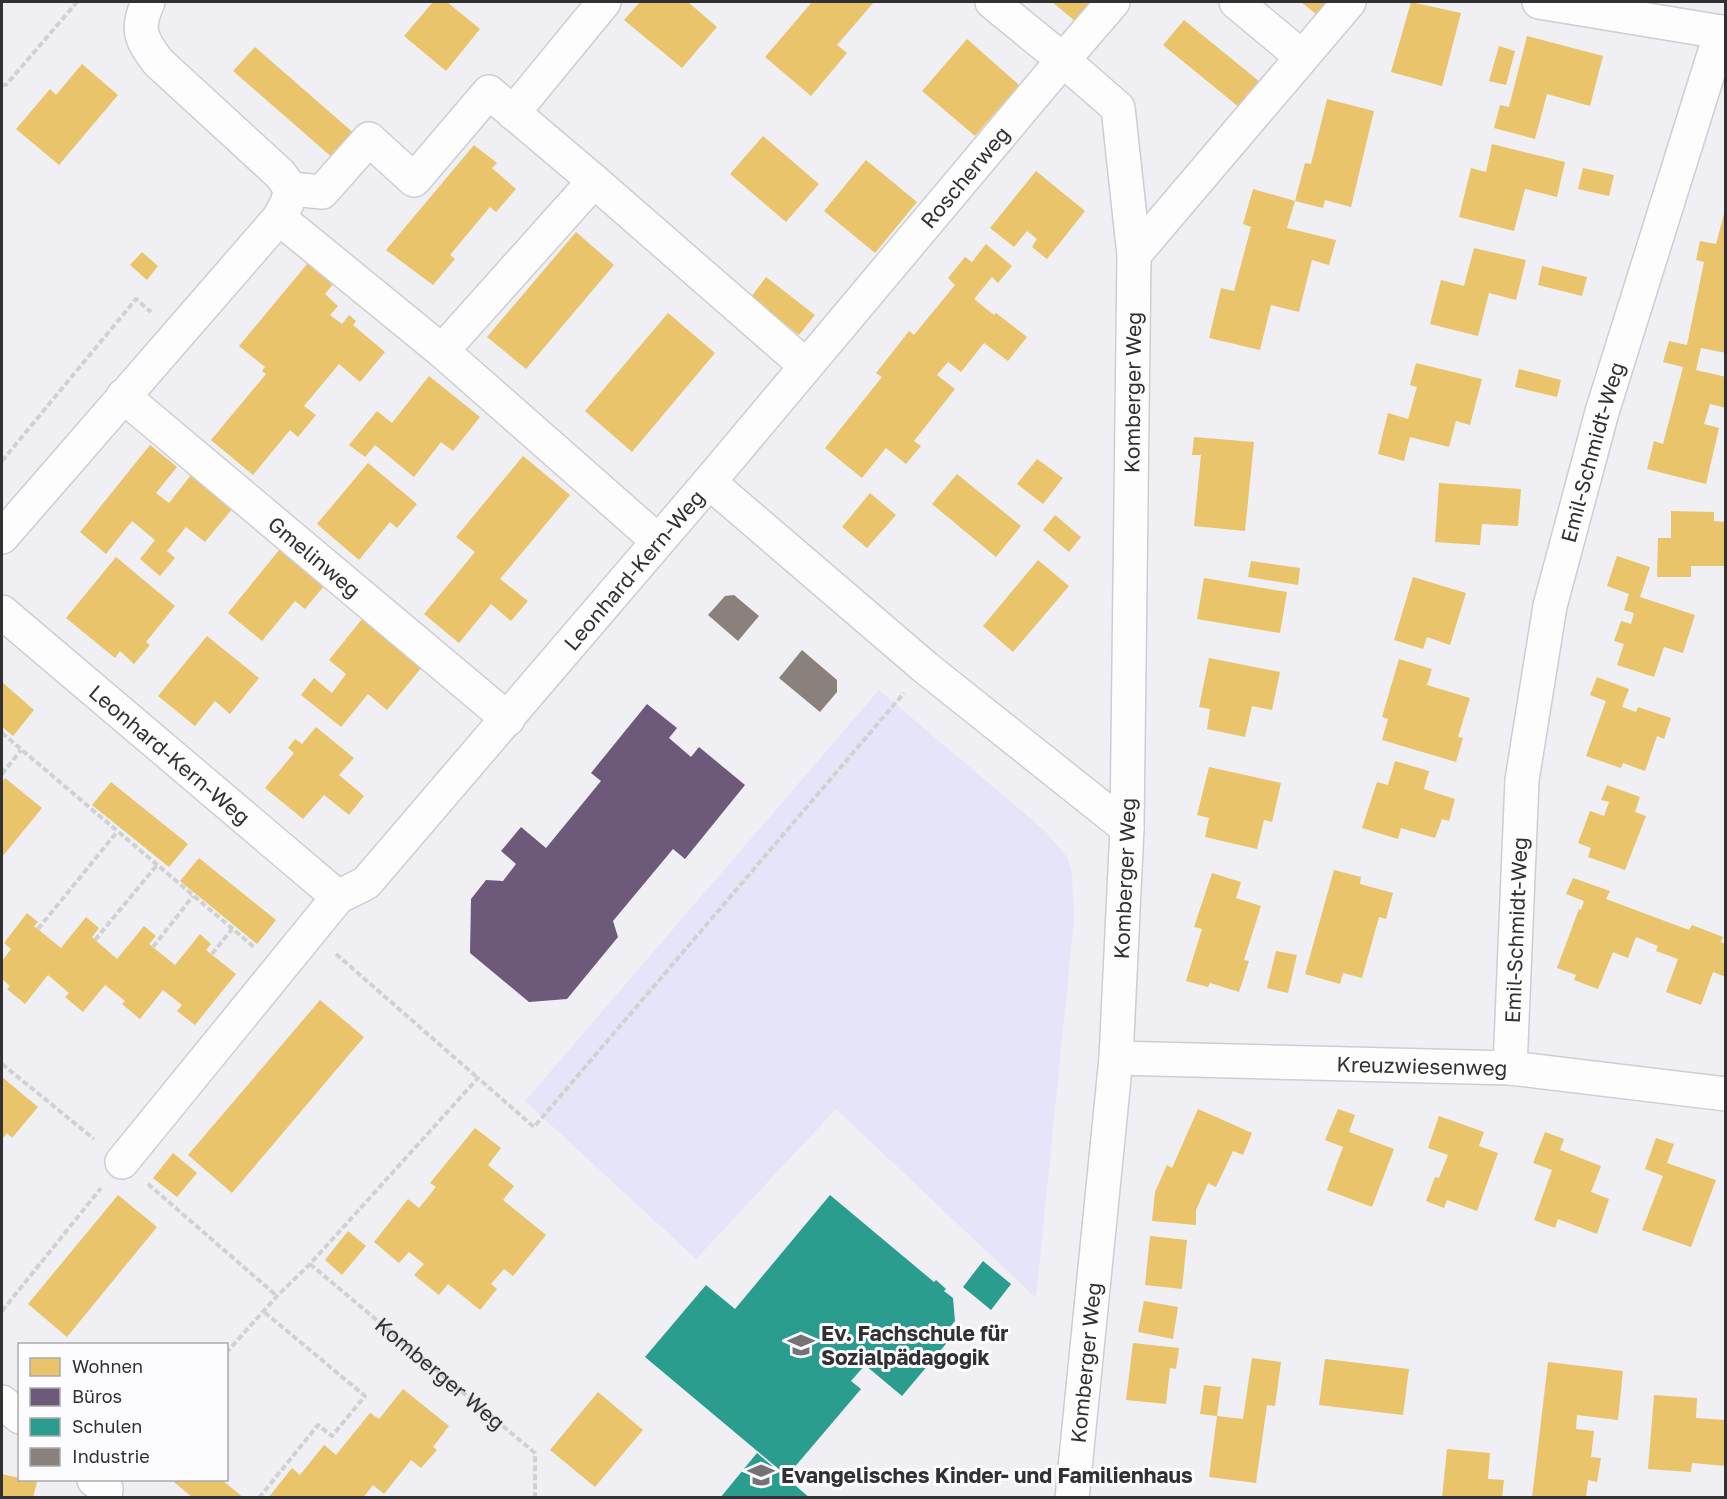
<svg xmlns="http://www.w3.org/2000/svg" width="1727" height="1499" font-family="'Golos Text',sans-serif">
	<style>
		.green { fill: #e6e4f8 }
		.homes { fill: #e9c46a }
		.offices { fill: #6d597a }
		.schools { fill: #2a9d8f }
		.industry { fill: #8a817c }
		.lines { fill: none; stroke-linecap: round; stroke-linejoin: round }
		.minor-casing { stroke: #cecdd1; stroke-width: 36 }
		.path { stroke: #d1d0d2; stroke-width: 4; stroke-dasharray: 6 3; stroke-linecap: butt }
		.minor { stroke: #fdfdfd; stroke-width: 33 }
		.labels { text-anchor: middle; dominant-baseline: central; stroke-width: 6; stroke-linejoin: round; paint-order: stroke }
		.street-label { font-size: 21px; fill: #313133; stroke: #fcfcff }
		.poi-label { font-size: 21px; font-weight: bold; fill: #313133; stroke: #fcfcff; text-anchor: start }
	</style>
	<rect width="100%" height="100%" fill="#f0eff4"/>
	<path class="green" d="M879,690L1045,831L1067,857L1072,875L1074,920L1036,1298L836,1109L696,1259L525,1101Z"/>
	<path class="homes" d="M433,2H447L480,29L446,71L404,36Z
		M640,2H688L717,27L682,68L624,20Z
		M812,2H874L837,45L847,53L811,96L765,57Z
		M1052,2H1092L1075,21Z
		M1301,2H1328L1317,15Z
		M1411,2L1461,13L1442,86L1391,72Z
		M1184,20L1260,82L1240,108L1163,45Z
		M1527,36L1603,56L1590,106L1547,94L1535,139L1494,128L1500,105L1509,107Z
		M967,39L1019,85L975,136L922,91Z
		M1499,46L1515,51L1506,85L1489,81Z
		M255,47L356,135L334,159L233,71Z
		M82,64L118,95L59,165L16,129L50,89L56,95Z
		M1327,99L1374,111L1351,207L1325,200L1323,208L1295,201L1305,163L1311,164Z
		M763,136L819,184L786,222L730,174Z
		M1492,144L1565,162L1557,197L1525,189L1514,231L1459,217L1471,168L1486,172Z
		M474,145L497,163L492,168L516,189L496,212L490,207L450,255L455,259L433,285L386,250Z
		M866,160L917,202L875,253L824,211Z
		M1583,168L1614,175L1609,196L1578,189Z
		M1036,171L1085,211L1047,259L1032,247L1037,239L1027,231L1014,247L990,228Z
		M1253,189L1295,201L1287,228L1336,240L1329,265L1312,260L1299,312L1271,305L1260,350L1209,338L1221,288L1234,291L1251,227L1243,224Z
		M1725,210L1726,353L1701,348L1696,370L1726,377V408L1710,404L1704,424L1719,428L1706,484L1647,469L1654,441L1663,444L1683,367L1663,362L1669,341L1687,345L1704,262L1696,260L1700,241L1716,244Z
		M576,232L614,265L526,369L487,337Z
		M986,244L1012,266L998,283L992,277L974,299L994,315L996,313L1027,337L1008,361L984,343L961,372L948,362L937,375L955,389L914,441L921,446L906,464L886,448L862,478L825,448L882,377L876,373L899,344L909,331L914,335L955,285L948,278L965,257L972,262Z
		M1474,248L1526,260L1516,300L1489,293L1478,336L1430,324L1441,280L1464,286Z
		M142,252L158,266L147,280L130,265Z
		M308,263L333,284L325,294L338,306L330,315L342,324L349,315L356,321L353,325L385,352L360,382L339,364L304,406L316,415L298,437L290,430L253,475L211,440L266,374L262,371L265,367L239,346Z
		M1542,266L1587,277L1582,296L1538,285Z
		M766,277L815,315L799,335L751,297Z
		M668,313L715,353L632,452L585,411Z
		M1416,363L1482,379L1470,425L1456,421L1449,447L1410,437L1404,461L1378,454L1388,413L1408,419L1417,387L1410,385Z
		M1519,369L1561,380L1557,397L1515,387Z
		M429,376L480,417L453,451L441,442L414,477L375,445L365,457L349,445L377,411L392,423Z
		M1194,437L1254,442L1245,531L1194,526L1201,455H1192Z
		M150,445L177,467L156,493L169,503L191,475L233,508L205,542L186,527L167,551L175,558L160,576L140,559L155,540L132,521L106,554L80,532Z
		M523,456L570,495L500,579L528,601L511,621L491,604L459,643L424,614L475,552L456,537Z
		M1037,459L1063,478L1043,504L1017,484Z
		M368,463L417,504L397,528L390,522L359,560L317,524Z
		M957,474L1021,526L996,557L932,504Z
		M1439,483L1521,489L1518,526L1482,524L1480,545L1435,542Z
		M870,493L896,515L867,548L842,527Z
		M1671,511L1714,512V521L1726,522V566H1691V577H1657L1658,538H1671Z
		M1055,515L1081,537L1069,552L1043,530Z
		M284,544L329,580L305,609L295,601L262,641L228,613Z
		M1617,556L1650,567L1640,597L1695,615L1683,653L1664,647L1654,677L1617,665L1624,644L1614,641L1621,621L1631,624L1634,613L1624,610L1629,594L1607,586Z
		M116,557L175,606L146,642L150,645L134,664L120,651L115,658L66,618Z
		M1038,560L1069,586L1013,652L983,626Z
		M1251,561L1300,568L1298,585L1248,577Z
		M1413,577L1466,593L1450,645L1427,637L1423,649L1394,640Z
		M1204,578L1287,592L1280,633L1197,619Z
		M362,619L422,667L387,710L368,694L341,727L301,695L314,678L332,693L346,674L329,660Z
		M207,636L259,678L230,714L215,701L195,726L158,696Z
		M1209,658L1280,672L1272,710L1252,706L1245,737L1207,729L1210,709L1199,707Z
		M1399,659L1432,669L1427,685L1470,698L1458,737L1463,738L1456,762L1382,740L1388,719L1382,717Z
		M1597,677L1629,689L1622,707L1636,712L1638,707L1671,718L1664,739L1657,736L1645,771L1623,763L1621,768L1586,756L1606,701L1590,695Z
		M2,682L34,710L13,736L2,727Z
		M316,727L354,758L339,775L364,796L349,815L324,795L303,819L265,788L294,753L288,748L295,739L302,744Z
		M1395,761L1429,771L1424,789L1455,799L1449,821L1442,819L1435,838L1401,828L1398,839L1362,828L1377,782L1388,785Z
		M1209,767L1281,783L1272,822L1264,820L1257,849L1205,837L1209,818L1197,815Z
		M5,778L42,808L2,857V783Z
		M111,782L188,844L169,867L92,805Z
		M1607,785L1640,797L1635,812L1646,816L1625,870L1588,857L1591,848L1578,843L1590,811L1604,816L1609,802L1601,800Z
		M199,858L276,920L257,944L180,881Z
		M1334,870L1361,877L1360,884L1393,893L1386,919L1379,917L1362,978L1343,973L1340,984L1305,974Z
		M1212,873L1241,882L1236,898L1261,906L1244,960L1249,961L1239,992L1210,983L1208,987L1186,981L1202,929L1194,927Z
		M1573,878L1610,891L1606,899L1689,930L1692,925L1723,937L1721,942L1726,944V977L1713,972L1701,1005L1666,992L1678,959L1656,951L1658,946L1636,937L1628,958L1613,952L1598,989L1574,980L1576,975L1557,968L1579,909L1581,910L1584,901L1566,894Z
		M27,913L38,922L34,926L61,948L86,917L99,928L92,937L117,959L144,926L156,936L149,944L175,965L200,934L211,944L206,950L236,974L195,1025L177,1011L182,1005L163,990L140,1019L122,1004L125,1001L105,985L83,1012L65,997L69,993L48,975L25,1004L7,989L10,986L2,979V961L11,949L4,943Z
		M1276,951L1297,955L1288,993L1267,988Z
		M320,1000L364,1037L232,1193L188,1155Z
		M2,1077L38,1107L12,1138L7,1133L2,1139Z
		M1198,1109L1252,1133L1243,1155L1233,1151L1216,1187L1208,1183L1196,1210V1225L1152,1221L1155,1192L1167,1165L1172,1168Z
		M1338,1109L1355,1115L1349,1132L1394,1149L1372,1207L1327,1190L1343,1147L1325,1140Z
		M1439,1116L1484,1132L1479,1146L1498,1153L1477,1211L1447,1200L1444,1208L1426,1201L1435,1177L1439,1178L1448,1155L1428,1148Z
		M475,1128L501,1148L488,1165L514,1186L503,1200L546,1235L513,1276L504,1269L491,1284L497,1289L480,1310L448,1284L439,1295L414,1275L424,1264L409,1252L399,1263L374,1242L408,1199L419,1208L436,1187L430,1183Z
		M1545,1132L1564,1139L1560,1150L1601,1166L1591,1192L1609,1199L1597,1234L1558,1219L1555,1228L1534,1220L1552,1170L1533,1163Z
		M1656,1138L1674,1144L1667,1163L1716,1180L1691,1247L1642,1230L1663,1176L1645,1169Z
		M173,1153L197,1173L177,1197L153,1178Z
		M118,1195L157,1227L67,1337L28,1304Z
		M348,1231L366,1246L342,1275L325,1260Z
		M1150,1236L1187,1240L1182,1289L1145,1285Z
		M1144,1301L1178,1307L1173,1339L1138,1332Z
		M1133,1343L1179,1348L1176,1369L1170,1368L1166,1404L1126,1400Z
		M1252,1358L1281,1362L1275,1406L1267,1405L1256,1483L1209,1477L1217,1416L1200,1414L1204,1385L1221,1387L1217,1416L1243,1419Z
		M1325,1359L1409,1369L1403,1415L1319,1405Z
		M1548,1362L1623,1371L1618,1420L1577,1415L1576,1429L1594,1431L1591,1457L1601,1458L1597,1482L1588,1480L1586,1498H1532Z
		M403,1389L449,1426L433,1447L437,1450L421,1468L411,1460L384,1494L373,1485L363,1498H268L292,1468L300,1475L324,1445L336,1455L370,1413L379,1419Z
		M598,1392L643,1430L595,1487L550,1450Z
		M1654,1395L1697,1398L1696,1418L1726,1420V1466L1692,1463L1691,1472L1648,1469Z
		M1447,1449L1490,1453L1488,1479L1504,1480L1502,1498H1442Z
		M2,1474L37,1482L33,1498H2Z
		M176,1480H222L244,1498H193L174,1482Z"/>
	<path class="offices" d="M647,704L677,728L669,738L691,757L699,747L745,785L685,859L673,849L613,921L618,937L567,999L529,1002L470,953L471,899L486,880L503,881L516,864L501,851L521,827L546,848L601,781L591,773Z"/>
	<path class="schools" d="M830,1195L934,1282L936,1280L946,1289L944,1291L953,1298L955,1321L950,1327L956,1332L902,1396L865,1365L851,1381L861,1389L787,1476L645,1357L706,1285L735,1309Z
		M983,1261L1011,1284L991,1310L963,1287Z
		M757,1453L810,1498H720Z"/>
	<path class="industry" d="M734,595L759,616L738,641L708,615L725,596Z
		M802,650L837,680V692L820,712L779,678Z"/>
	<g class="lines">
		<defs>
			<g id="minor">
				<path d="M1236,2L1302,57"/>
				<path d="M1539,2L1721,32"/>
				<path d="M513,113L604,2"/>
				<path d="M291,189L322,192L369,139L414,180L489,92L594,181L805,365"/>
				<path d="M279,218L442,351L658,541"/>
				<path d="M1134,255L1349,2"/>
				<path d="M442,351L594,181"/>
				<path id="s2" d="M123,396L508,719"/>
				<path id="s3" d="M709,482L1063,60L992,2"/>
				<path d="M2,537L279,218L287,203L291,189L280,174L158,62C140,38 136,29 148,2"/>
				<path id="s4" d="M2,612L338,897L366,883L709,482L926,668L1127,828"/>
				<path id="s5" d="M1116,1058L1510,1068L1726,1094"/>
				<path id="s6" d="M1510,1068L1522,780L1550,606L1602,412L1721,32"/>
				<path d="M122,1162L338,897"/>
				<path d="M2,1402L20,1417"/>
				<path d="M94,1480L106,1489L105,1498"/>
				<path id="s7" d="M1072,1498L1116,1058L1127,828L1134,255L1118,108L1063,60L1113,2"/>
			</g>
		</defs>
		<use href="#minor" class="minor-casing"/>
		<g class="path">
			<path d="M2,85H6L77,2"/>
			<path d="M2,461L136,299L151,312"/>
			<path d="M2,733L254,947"/>
			<path d="M2,774L21,750"/>
			<path d="M38,929L117,832"/>
			<path d="M95,940L157,865"/>
			<path d="M153,947L193,896"/>
			<path d="M212,954L232,929"/>
			<path d="M336,954L478,1078"/>
			<path d="M2,1064L94,1139"/>
			<path d="M148,1184L277,1296"/>
			<path id="s1" d="M310,1264L535,1453V1498"/>
			<path d="M2,1311L101,1188"/>
			<path d="M226,1353L277,1296L310,1264L478,1078L534,1127L904,693"/>
			<path d="M259,1498L318,1425L332,1436L365,1396L263,1311"/>
		</g>
		<use href="#minor" class="minor"/>
	</g>
	<defs>
		<symbol id="school-bare" viewBox="-9 -9 18 18"><path d="M0-5L7-2L0 1L-7-2ZM-4 1L0 2.5L4 1V4Q0 6-4 4Z" fill="#747477" stroke="#fcfcff" stroke-width="2.5" paint-order="stroke"/></symbol>
	</defs>
	<g fill-rule="evenodd">
		<use href="#school-bare" x="782" y="1326" width="38" height="38"/>
		<use href="#school-bare" x="742" y="1456" width="38" height="38"/>
	</g>
	<g class="labels">
		<g class="street-label">
			<text stroke="none"><textPath href="#s3" startOffset="398">Roscherweg</textPath></text>
			<text stroke="none"><textPath href="#s7" startOffset="1108">Komberger Weg</textPath></text>
			<text stroke="none"><textPath href="#s6" startOffset="624">Emil-Schmidt-Weg</textPath></text>
			<text stroke="none"><textPath href="#s2" startOffset="250">Gmelinweg</textPath></text>
			<text stroke="none"><textPath href="#s4" startOffset="884">Leonhard-Kern-Weg</textPath></text>
			<text stroke="none"><textPath href="#s4" startOffset="220">Leonhard-Kern-Weg</textPath></text>
			<text stroke="none"><textPath href="#s7" startOffset="622">Komberger Weg</textPath></text>
			<text stroke="none"><textPath href="#s6" startOffset="138">Emil-Schmidt-Weg</textPath></text>
			<text stroke="none"><textPath href="#s5" startOffset="306">Kreuzwiesenweg</textPath></text>
			<text stroke="none"><textPath href="#s7" startOffset="136">Komberger Weg</textPath></text>
			<text stroke="none"><textPath href="#s1" startOffset="170">Komberger Weg</textPath></text>
		</g>
		<g class="poi-label">
			<text x="821" y="1333">Ev. Fachschule für<tspan x="821" dy="24">Sozialpädagogik</tspan></text>
			<text x="781" y="1475">Evangelisches Kinder- und Familienhaus</text>
		</g>
	</g>
	<rect width="1727" height="1499" fill="none" stroke="#313133" stroke-width="6"/>
	<rect x="18" y="1343" width="210" height="138" fill="#fcfcff" stroke="#ababad" stroke-width="1.5"/>
	<rect x="30" y="1358" width="30" height="18" fill="#e9c46a" stroke="#ababad" stroke-width="1.5"/>
	<text x="72" y="1373" font-size="18" fill="#313133">Wohnen</text>
	<rect x="30" y="1388" width="30" height="18" fill="#6d597a" stroke="#ababad" stroke-width="1.5"/>
	<text x="72" y="1403" font-size="18" fill="#313133">Büros</text>
	<rect x="30" y="1418" width="30" height="18" fill="#2a9d8f" stroke="#ababad" stroke-width="1.5"/>
	<text x="72" y="1433" font-size="18" fill="#313133">Schulen</text>
	<rect x="30" y="1448" width="30" height="18" fill="#8a817c" stroke="#ababad" stroke-width="1.5"/>
	<text x="72" y="1463" font-size="18" fill="#313133">Industrie</text>
</svg>
